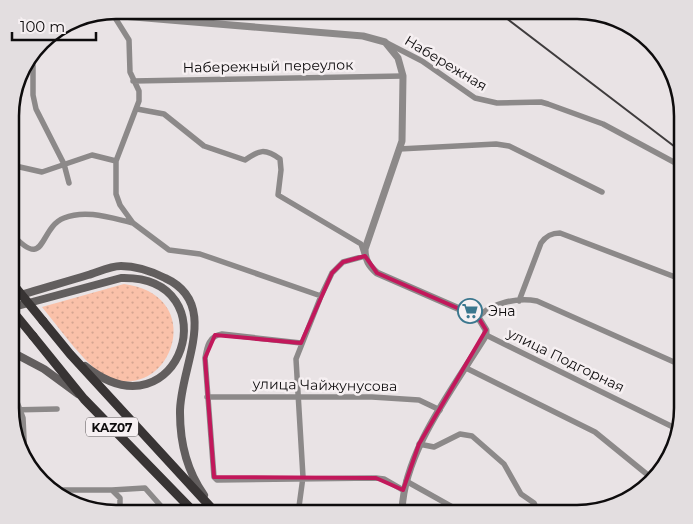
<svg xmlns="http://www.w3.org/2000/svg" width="693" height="524" font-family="Montserrat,sans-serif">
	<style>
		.grass { fill: url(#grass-dots) }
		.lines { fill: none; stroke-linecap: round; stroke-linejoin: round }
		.minor { stroke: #8c8989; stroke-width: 5.5 }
		.tertiary { stroke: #8c8989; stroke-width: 7 }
		.secondary { stroke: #625e5e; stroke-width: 8 }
		.trunk { stroke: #383434; stroke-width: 9 }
		.rail { stroke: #3f3c3d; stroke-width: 2 }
		.trunk-bridge { stroke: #383434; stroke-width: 9 }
		.marked { fill: none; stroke: #c2185b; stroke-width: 4; stroke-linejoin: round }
		.labels { text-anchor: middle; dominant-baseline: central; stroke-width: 5; stroke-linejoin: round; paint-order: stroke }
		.shield { fill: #f6f0f2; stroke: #545052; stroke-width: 1 }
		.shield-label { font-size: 12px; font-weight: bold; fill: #0e0c0d }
		.street-label { font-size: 14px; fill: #0e0c0d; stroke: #f6f0f2 }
		.poi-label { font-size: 14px; fill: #0e0c0d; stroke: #f6f0f2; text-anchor: start }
		.rim { fill: none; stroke: #0e0c0d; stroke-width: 2.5 }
	</style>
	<defs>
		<pattern id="grass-dots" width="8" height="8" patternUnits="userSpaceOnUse" patternTransform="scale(1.25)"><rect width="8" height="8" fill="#fac1a9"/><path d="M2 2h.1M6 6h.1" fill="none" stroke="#d5a590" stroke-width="1.8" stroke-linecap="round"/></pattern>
	</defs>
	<rect width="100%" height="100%" fill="#e9e3e5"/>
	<path class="grass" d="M124,284C208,295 173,399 111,379C90,372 57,325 42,307Z"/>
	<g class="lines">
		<path class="minor" d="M114,16L129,40L130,72L139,91V101L116,161V194L120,205L133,223L169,250L200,254L321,296
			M385,42L422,61L475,98L497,103L541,102L548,104L603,124L683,167
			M33,66V95L36,109L64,164L69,183
			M133,81L403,76
			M137,109L164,114L204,146L245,160C259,150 265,148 280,159L281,170L278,195L361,244L365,256L343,262L332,273L321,296L296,359L303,477L298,514
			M399,149L496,144L509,146L602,192
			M11,165L42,172L92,155L116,161
			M11,233C47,273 38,228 64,218C86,209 111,218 133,223
			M519,301L541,243C546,236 551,233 560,233L683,280
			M478,317C492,303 517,297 537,301L683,366
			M486,335L677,429
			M301,343L222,334C209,336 207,346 205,358L214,477L217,480L376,478L384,479L403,490
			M13,362L19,447
			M466,368L595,432L654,480
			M207,397H372L419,400L440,410
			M17,402L23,418L25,460
			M10,410L57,409
			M419,444L434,447L460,434L472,436L504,464L521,494L534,503L539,514
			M406,481L465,514
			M50,490H112L120,498V514
			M112,490L145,488L168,514"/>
		<path class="tertiary" d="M110,15L363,36L385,42L398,58L403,76L402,141L365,249C365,260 369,266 377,273L478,317L486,330V335C455,386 402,453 402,514"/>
		<path class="secondary" d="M11,298C36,290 62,283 88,275C98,272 110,266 121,266C136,266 151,271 165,278C222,304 179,369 180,413C180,443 187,471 204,495
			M10,308L121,278C232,275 181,442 85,366
			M10,351L44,369L78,394"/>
		<path class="trunk" d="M43,321L70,354L217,514
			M33,336L84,399L196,514"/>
		<path class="rail" d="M497,11L683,153"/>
		<path class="trunk-bridge" d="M12,283L43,321
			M10,308L33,336"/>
	</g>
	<path class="marked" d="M365,256L377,273L478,317L486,330L419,444L403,490L376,478L214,477L205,358L215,335L301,343L332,273L343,262Z"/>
	<defs>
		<symbol id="supermarket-ring" viewBox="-11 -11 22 22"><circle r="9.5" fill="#f6f0f2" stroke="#3b778e" stroke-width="1.5"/><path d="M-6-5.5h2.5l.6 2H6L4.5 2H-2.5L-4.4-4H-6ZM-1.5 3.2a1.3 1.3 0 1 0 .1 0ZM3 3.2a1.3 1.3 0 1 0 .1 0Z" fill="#3b778e"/></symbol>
	</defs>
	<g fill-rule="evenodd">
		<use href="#supermarket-ring" x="456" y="297" width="28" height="28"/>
	</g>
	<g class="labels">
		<rect class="shield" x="86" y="417.5" width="52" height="19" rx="4"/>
		<g class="shield-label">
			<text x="112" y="427">KAZ07</text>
		</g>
		<g class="street-label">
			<text transform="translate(446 63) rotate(31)">Набережная</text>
			<text transform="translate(268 66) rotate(-1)">Набережный переулок</text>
			<text transform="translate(566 360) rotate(26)">улица Подгорная</text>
			<text transform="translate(325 385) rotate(1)">улица Чайжунусова</text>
		</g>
		<g class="poi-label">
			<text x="488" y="311">Эна</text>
		</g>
	</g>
	<path d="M0 0H693V524H0ZM116 19H577A97 97 0 0 1 674 116V408A97 97 0 0 1 577 505H116A97 97 0 0 1 19 408V116A97 97 0 0 1 116 19Z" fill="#e3dee0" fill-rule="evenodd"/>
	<path class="rim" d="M116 19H577A97 97 0 0 1 674 116V408A97 97 0 0 1 577 505H116A97 97 0 0 1 19 408V116A97 97 0 0 1 116 19Z"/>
	<path d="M12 32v8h84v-8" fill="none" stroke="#0e0c0d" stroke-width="2.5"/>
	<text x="20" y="32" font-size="15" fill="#0e0c0d" stroke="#f6f0f2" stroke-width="4" paint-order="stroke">100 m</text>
</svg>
